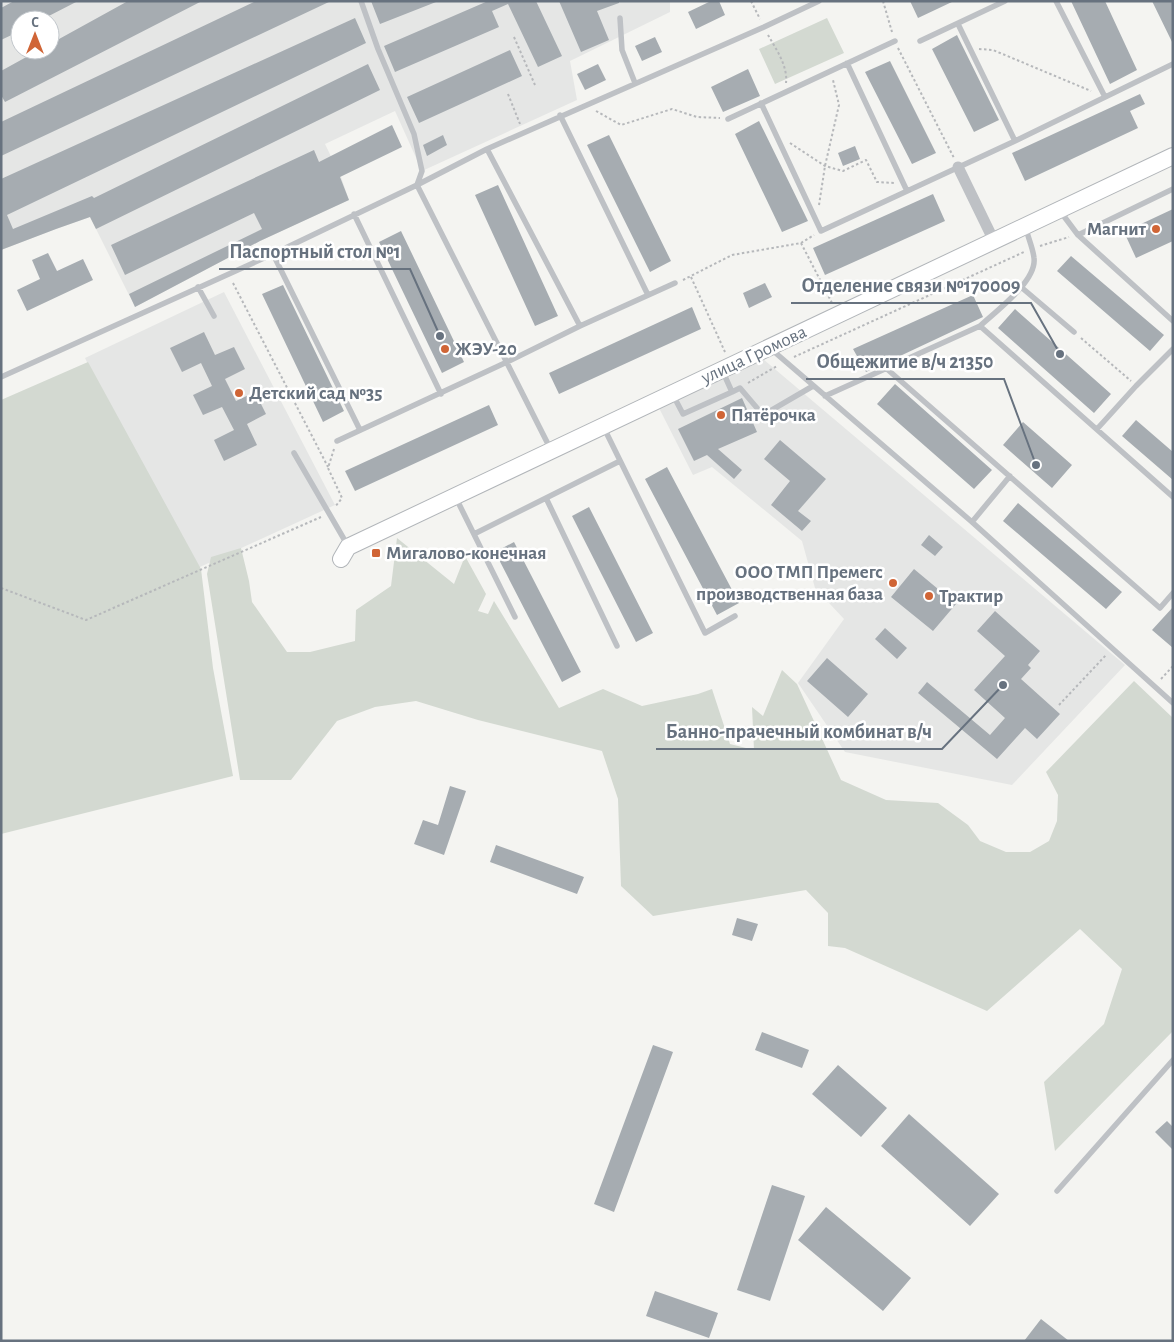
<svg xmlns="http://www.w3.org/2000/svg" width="1174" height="1342" font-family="'Alegreya Sans',sans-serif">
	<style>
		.built { fill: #e5e6e5; fill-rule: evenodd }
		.green { fill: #d3d9d1 }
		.building { fill: #a6acb1 }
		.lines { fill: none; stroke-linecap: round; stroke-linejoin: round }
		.secondary-casing { stroke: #b1b5b9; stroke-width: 18 }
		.path { stroke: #b6b8bb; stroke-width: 2; stroke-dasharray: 2.5 2.5; stroke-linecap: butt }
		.lane { stroke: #bec1c5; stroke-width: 5.5 }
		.street { stroke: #bec1c5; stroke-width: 11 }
		.secondary { stroke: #fff; stroke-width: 16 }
		.poi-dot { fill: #d06536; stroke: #fff; stroke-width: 2 }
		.labels { text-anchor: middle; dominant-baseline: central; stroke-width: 5; stroke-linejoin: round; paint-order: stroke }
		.poi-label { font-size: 19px; font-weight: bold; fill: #67727f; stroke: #fff; text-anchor: start }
		.street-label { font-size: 19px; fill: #67727f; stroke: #fff }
		.leader { fill: none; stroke: #67727f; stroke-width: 2 }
		.callout-dot { fill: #67727f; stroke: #fff; stroke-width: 2 }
		.callout-label { font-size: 20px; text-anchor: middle; font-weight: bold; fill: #67727f; stroke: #fff; stroke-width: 5; stroke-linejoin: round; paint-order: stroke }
	</style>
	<rect width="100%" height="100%" fill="#f4f4f1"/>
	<path class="built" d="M1,1H670V12L570,61L577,100L422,171L395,111L325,144L341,177L349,200L260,241L135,307L90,217L56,229L1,250ZM20,20H50V50H20Z
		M224,292L335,505L189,572L85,358Z
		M763,359L1125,665L1012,785L845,752L798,683L844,619L815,588L802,541L712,467L693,475L659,408Z"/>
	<path class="green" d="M827,18L844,53L775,84L759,49Z
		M88,362L201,569L213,668L233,776L1,834V400Z
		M397,538L454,584L465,556L486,594L478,611L488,614L494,601L559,708L603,689L642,706L698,694L712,689L730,744L754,750L752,707L763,716L782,670L797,684L841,780L886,800L938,803L968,825L980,841L1006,852H1030L1049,841L1057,821L1058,795L1046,772L1134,681L1173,718V1031L1055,1151L1044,1082L1104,1024L1122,969L1080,929L987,1011L845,948L828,946V913L806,890L653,916L621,886L618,799L602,751L478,720L416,701L375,707L337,721L291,780H240L207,574L211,557L241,548L249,581L252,602L287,652H310L355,641L356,610L391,586Z"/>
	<path class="building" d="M14,1H78L41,20H20V31L1,40V8Z
		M128,1H202L5,102L1,95V71L39,50H50V44Z
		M256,1H331L1,156V122Z
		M371,1H436V2L380,24Z
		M488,1H536L562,56L538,67L508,4L492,11L499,27L395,72L384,46Z
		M559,1H619V3L597,11L609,40L581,52Z
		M711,1H719L725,15L696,29L688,12Z
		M910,1H954L918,18Z
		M1071,1H1105L1137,70L1110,84Z
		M1152,1H1173V44Z
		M355,18L366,43L7,215L13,229L92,196L94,198L368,64L380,90L96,229L90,217L56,229L1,250V179Z
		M957,35L999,120L974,132L932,49Z
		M655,37L662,52L642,61L635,46Z
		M510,50L522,76L419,123L407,97Z
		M890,61L936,153L912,164L865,72Z
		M598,64L606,80L585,90L577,74Z
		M748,69L760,96L723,112L711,87Z
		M1140,94L1145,104L1130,111L1138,128L1025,181L1012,153Z
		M759,121L808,221L782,232L735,134Z
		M392,125L402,147L340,177L349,200L260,241L135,307L129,294L262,229L254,213L125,275L111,245L314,150L319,162Z
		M443,135L447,145L427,156L423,145Z
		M609,135L671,261L650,272L587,145Z
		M855,146L860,159L843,166L838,153Z
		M498,185L558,316L535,326L475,195Z
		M933,194L945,221L825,275L813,248Z
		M1173,209V241L1136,258L1124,232Z
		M401,231L464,362L442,373L379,242Z
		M48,253L57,271L83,259L93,280L27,311L17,290L40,279L32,260Z
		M1071,256L1164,335L1150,351L1057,271Z
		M765,283L772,297L749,308L743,293Z
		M283,285L344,411L323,422L262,294Z
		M973,295L983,317L866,372L853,349Z
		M692,307L701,329L559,394L549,373Z
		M1015,309L1111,394L1094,413L998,328Z
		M204,332L215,355L234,347L245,369L225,379L236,401L255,392L266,414L247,424L257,445L224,461L214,440L234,430L222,407L203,415L193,395L212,386L201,363L182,372L170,348Z
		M895,384L992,470L974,489L877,404Z
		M742,398L757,432L718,449L742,470L734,479L707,455L694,461L678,429Z
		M489,405L498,425L355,491L345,471Z
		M1136,420L1173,452V480L1122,436Z
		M1023,422L1072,465L1052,488L1003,445Z
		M780,440L826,479L798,511L811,521L802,531L771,505L790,481L764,459Z
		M667,467L739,603L717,615L645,479Z
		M1018,503L1122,592L1106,609L1003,521Z
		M589,507L653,633L636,642L572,516Z
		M929,535L943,547L935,556L921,545Z
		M514,542L581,672L562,682L495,552Z
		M914,569L956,604L933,631L891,597Z
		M1173,607V648L1152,630Z
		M995,611L1040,651L1028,665L1031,668L1021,679L1060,714L1037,739L1025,728L997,759L918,693L927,682L990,735L1005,718L974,690L1005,656L977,631Z
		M885,628L907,648L897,659L875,639Z
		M827,658L868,694L848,717L807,681Z
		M450,786L466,791L444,855L414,844L423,820L438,825Z
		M496,845L584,877L577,894L490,862Z
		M737,918L758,924L752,941L732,935Z
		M762,1032L809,1050L802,1068L755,1050Z
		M653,1045L673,1052L614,1212L594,1204Z
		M838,1065L887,1108L861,1137L812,1094Z
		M909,1114L999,1194L970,1226L881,1146Z
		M1167,1121L1173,1127V1150L1155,1132Z
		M772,1185L805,1196L770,1301L737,1290Z
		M826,1207L911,1278L883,1311L798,1240Z
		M655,1291L718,1313L709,1338L646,1316Z
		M1041,1319L1069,1341H1024Z"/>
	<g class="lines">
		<defs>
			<path id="secondary" d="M341,559L348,547L1173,156"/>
		</defs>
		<use href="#secondary" class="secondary-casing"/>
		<path class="path" d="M751,1L760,19
			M883,1L892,32
			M768,35C776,49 788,66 786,83
			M514,37L535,85
			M898,48L954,158
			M979,49L993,50L1091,91
			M508,94L520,124
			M596,111L621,125L672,109L697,117L720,118
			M790,143L825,166L843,171L866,160L877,182L894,183
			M819,205L825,166L839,105L833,80
			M801,243L832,303
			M1040,246L1069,237
			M691,277L725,352
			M683,280L732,255L801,243L814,235
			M233,283L328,467
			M1081,338L1131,381
			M794,357L1024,252
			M748,383L777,366
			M334,449L328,468L342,498L335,507
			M1,588L86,620L321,517
			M1161,679L1173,666
			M1059,705L1107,654"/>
		<path class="lane" d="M361,1L378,49L414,134L422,171L417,185L550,448
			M1056,1L1105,97
			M620,18L622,50L635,83
			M958,24L1015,141
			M920,41L1005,1
			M847,63L907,191
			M761,103L821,231L1015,141L1173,64
			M560,115L648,295
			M728,119L895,41
			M487,149L580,326
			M1060,211L1078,235L1173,321
			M354,214L441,394
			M1026,228C1028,238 1033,248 1034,258C1037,281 996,311 980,326L1173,497
			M1078,235L1173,189
			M273,254L360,430
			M198,287L214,316
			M1021,287L1074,332
			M771,349L972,522L1173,703
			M887,369L1160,608L1173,593
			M1,377L273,254L417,185L487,149L764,27L819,1
			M732,392L740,388L763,415L813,386
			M673,395L683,414L732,392L723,372
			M825,396L980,326
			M604,428L705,633L735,616
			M1097,429L1136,386L1173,349
			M337,441L507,362L580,326L675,283
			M294,453L348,546
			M456,498L515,617
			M546,498L617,646
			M972,522L1010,476
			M474,534L620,461
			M1057,1191L1173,1060"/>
		<path class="street" d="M958,167L994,241"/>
		<use href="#secondary" class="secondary"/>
	</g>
	<g class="poi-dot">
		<circle cx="1156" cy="229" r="5"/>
		<circle cx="445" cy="349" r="5"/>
		<circle cx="239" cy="393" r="5"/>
		<circle cx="721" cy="415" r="5"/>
		<rect x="371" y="548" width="10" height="10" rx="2.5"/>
		<circle cx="893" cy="583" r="5"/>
		<circle cx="929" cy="596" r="5"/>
	</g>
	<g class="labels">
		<g class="poi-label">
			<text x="1146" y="229" text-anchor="end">Магнит</text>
			<text x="455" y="349">ЖЭУ-20</text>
			<text x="249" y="393">Детский сад №35</text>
			<text x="731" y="415">Пятёрочка</text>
			<text x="386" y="553">Мигалово-конечная</text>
			<text x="883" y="572" text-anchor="end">ООО ТМП Премегс<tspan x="883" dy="22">производственная база</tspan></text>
			<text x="939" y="596">Трактир</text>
		</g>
		<g class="street-label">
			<text transform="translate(754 355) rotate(-25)">улица Громова</text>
		</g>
	</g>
	<path class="leader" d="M440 336L410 269H219M1060 354L1031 303H791M1036 465L1004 379H806M1003 685L942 749H656"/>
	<g class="callout-dot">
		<circle cx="440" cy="336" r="5"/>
		<circle cx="1060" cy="354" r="5"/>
		<circle cx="1036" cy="465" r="5"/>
		<circle cx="1003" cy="685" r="5"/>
	</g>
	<g class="callout-label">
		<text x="315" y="258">Паспортный стол №1</text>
		<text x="911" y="292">Отделение связи №170009</text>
		<text x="905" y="368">Общежитие в/ч 21350</text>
		<text x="799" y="738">Банно-прачечный комбинат в/ч</text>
	</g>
	<rect width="1174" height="1342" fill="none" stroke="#67727f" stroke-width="5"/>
	<g transform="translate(35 35)"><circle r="24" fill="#ffffff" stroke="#c2c7cc"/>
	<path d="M0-4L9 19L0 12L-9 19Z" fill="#d06536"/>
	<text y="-8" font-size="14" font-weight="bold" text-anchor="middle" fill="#67727f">С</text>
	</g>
</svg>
